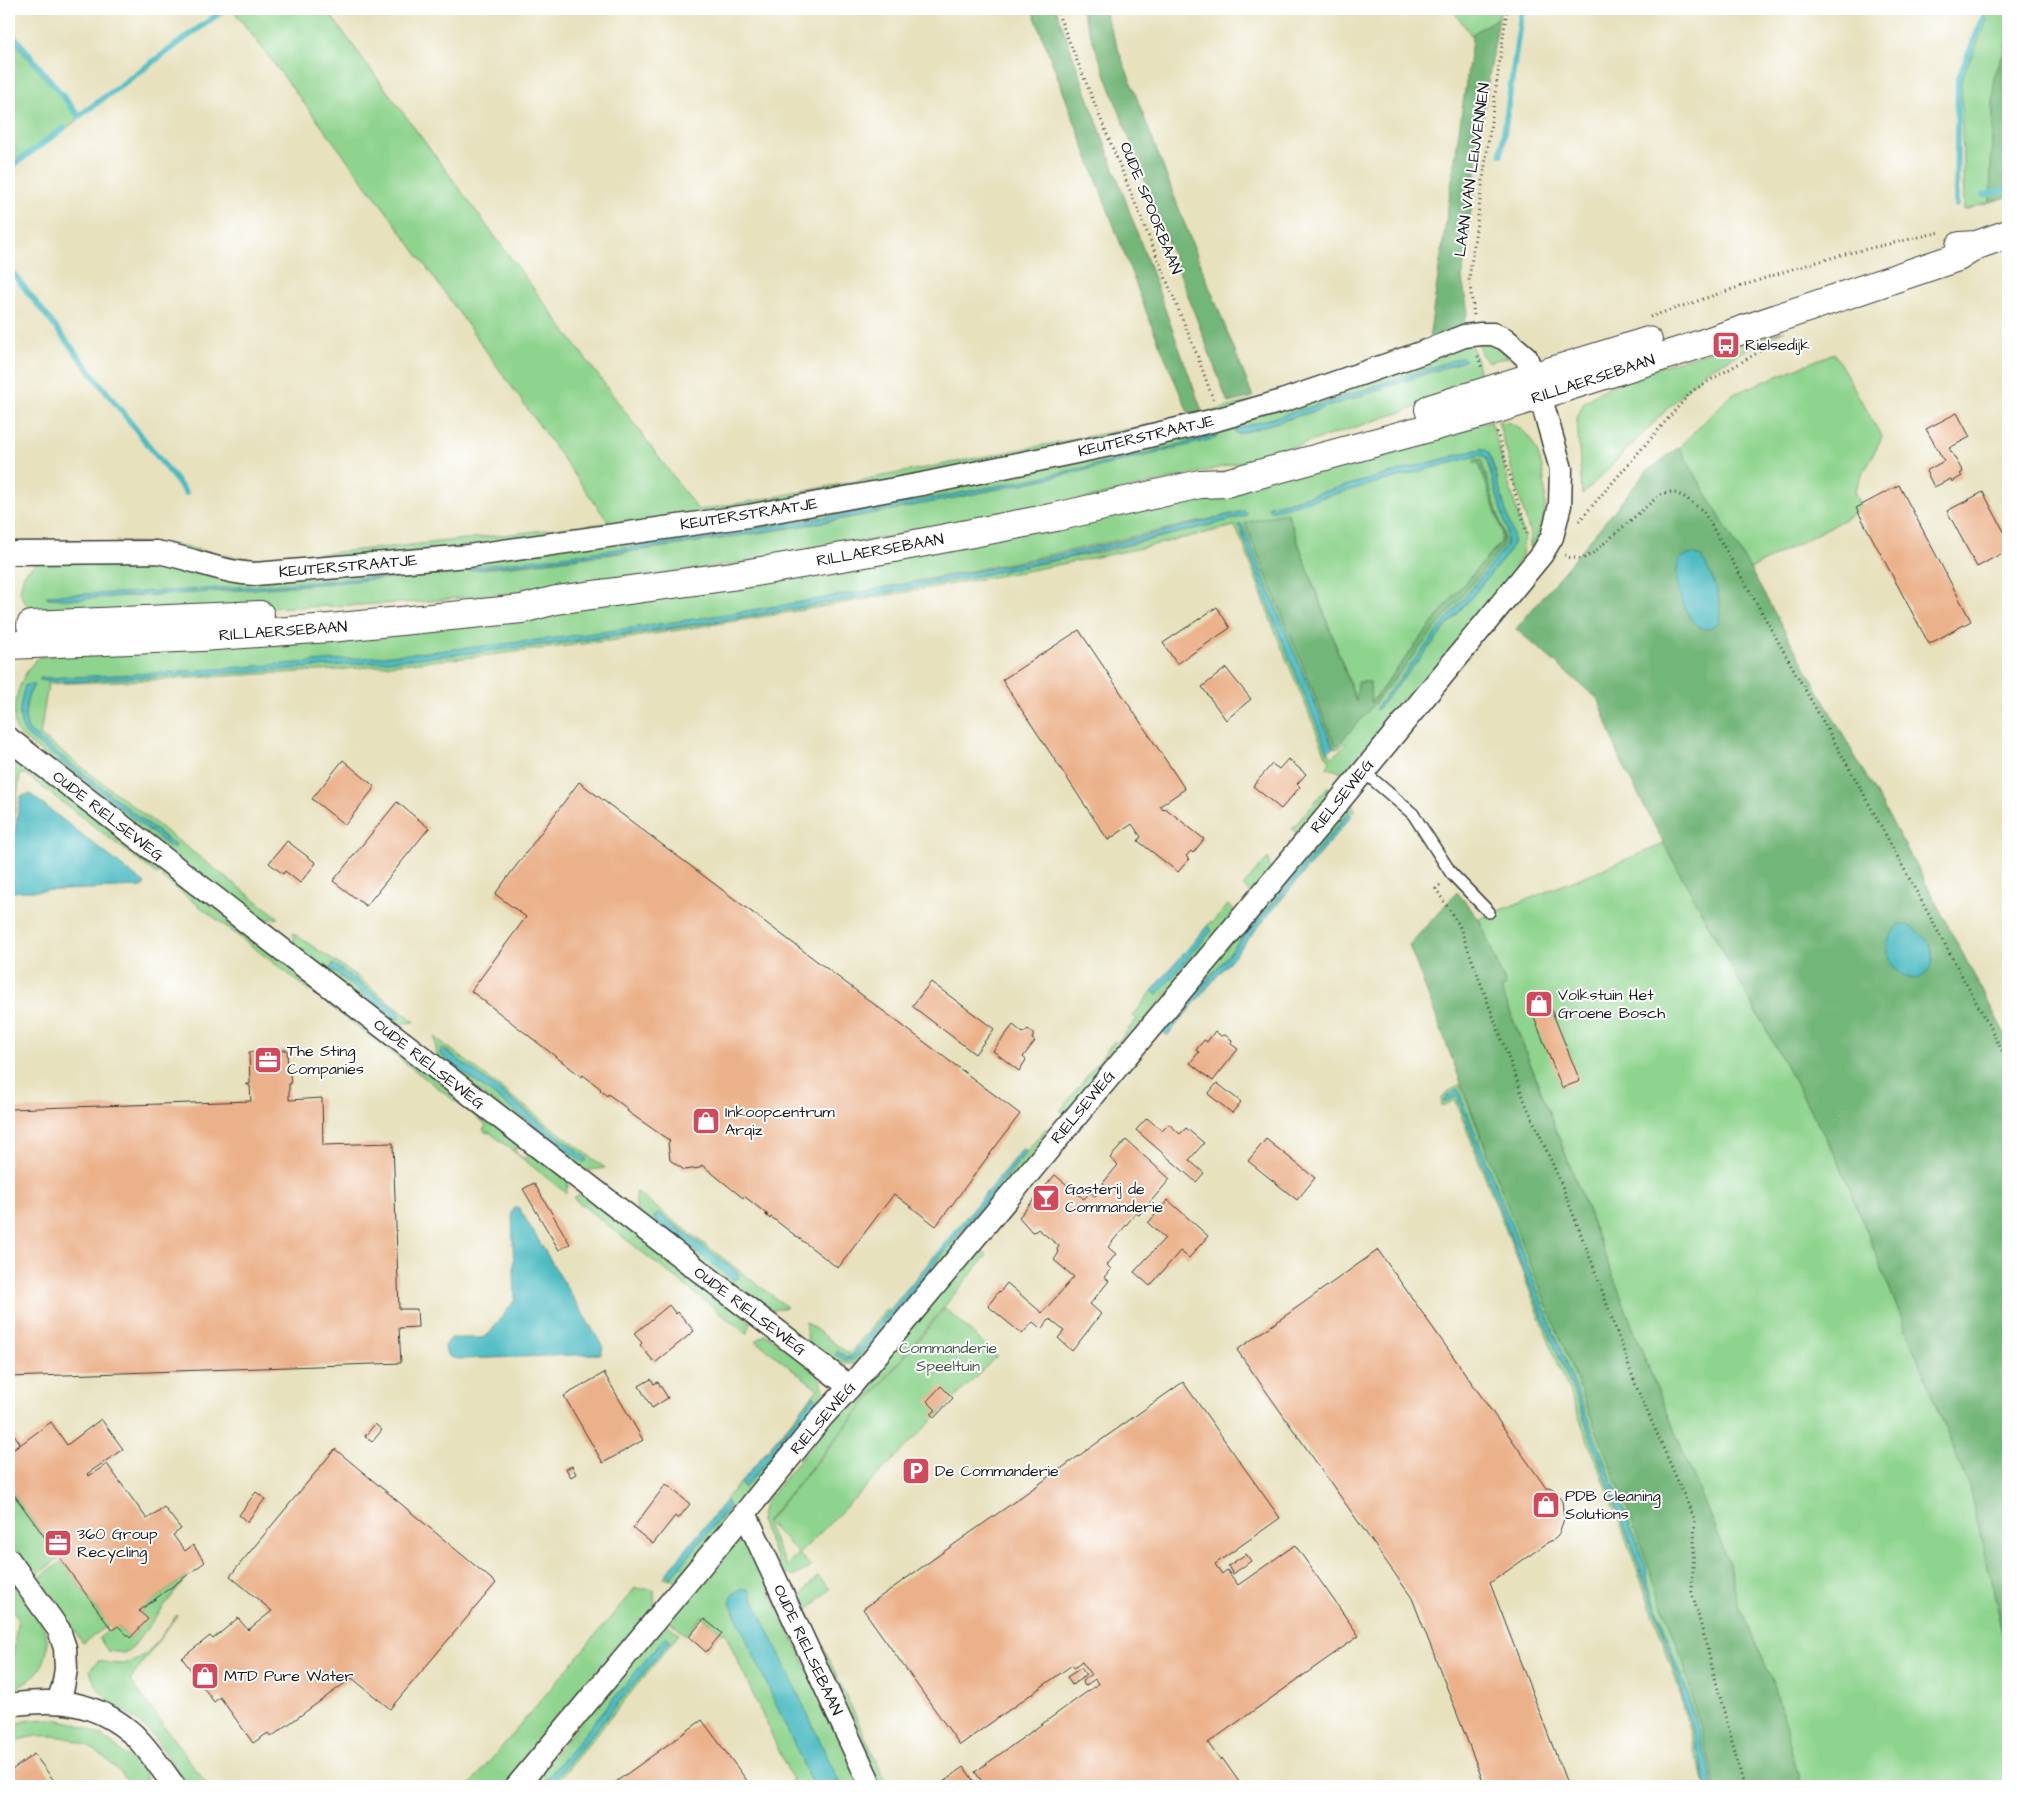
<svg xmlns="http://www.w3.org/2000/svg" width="2017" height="1795" font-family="'Architects Daughter',sans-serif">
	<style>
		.green { fill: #8fd48e; stroke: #567855; fill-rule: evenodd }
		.forest { fill: #73b679; stroke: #48694a; fill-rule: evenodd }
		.water { fill: #4dbcc2; stroke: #346c6f }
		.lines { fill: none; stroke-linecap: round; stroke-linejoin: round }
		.stream { stroke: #4dbcc2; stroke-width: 6 }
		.building { fill: #ebb18a }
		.service-casing { stroke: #3a3a34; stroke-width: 14 }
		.minor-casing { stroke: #3a3a34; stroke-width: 25 }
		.tertiary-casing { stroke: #3a3a34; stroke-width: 30 }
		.path { stroke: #3a3a34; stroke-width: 3; stroke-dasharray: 1 4; stroke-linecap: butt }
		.service { stroke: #fff; stroke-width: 11 }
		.minor { stroke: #fff; stroke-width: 22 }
		.tertiary { stroke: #fff; stroke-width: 28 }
		.labels { text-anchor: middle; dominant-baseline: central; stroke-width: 4; stroke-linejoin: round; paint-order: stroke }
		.street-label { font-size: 16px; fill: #1c1c1c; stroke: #fff }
		.poi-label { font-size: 16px; fill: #1c1c1c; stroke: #fff; text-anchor: start }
		.park-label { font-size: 16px; fill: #445c44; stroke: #fff }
	</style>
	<rect width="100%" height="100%" fill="#fff"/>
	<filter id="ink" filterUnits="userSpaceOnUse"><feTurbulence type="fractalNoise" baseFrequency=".02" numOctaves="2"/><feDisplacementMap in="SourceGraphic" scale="10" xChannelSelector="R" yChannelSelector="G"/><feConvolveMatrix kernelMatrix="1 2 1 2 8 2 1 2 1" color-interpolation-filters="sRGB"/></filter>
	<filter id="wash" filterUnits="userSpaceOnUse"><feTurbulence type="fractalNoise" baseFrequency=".0096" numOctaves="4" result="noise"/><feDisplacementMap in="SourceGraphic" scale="20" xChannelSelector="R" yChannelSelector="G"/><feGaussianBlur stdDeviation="1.12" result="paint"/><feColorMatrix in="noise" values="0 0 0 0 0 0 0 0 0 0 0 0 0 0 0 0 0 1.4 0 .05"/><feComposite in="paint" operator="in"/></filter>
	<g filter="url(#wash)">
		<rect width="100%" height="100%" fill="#e7e1be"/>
		<path class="green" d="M235,9H326L698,510L753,501L1190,417L1202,411L1194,419L724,516L274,568L116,542L170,544L233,557L261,559L402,546L609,523L387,212L233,10Z
			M1452,9H1501L1499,17L1471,35Z
			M1992,9H2008V42L1994,78L1990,202L1964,210L1961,81Z
			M9,36L79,119L9,170Z
			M1785,330L1704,372L1582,495L1577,418L1584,402L1604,389L1654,368Z
			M1478,342L1495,344L1509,357L1488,362L1481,354Z
			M1470,343L1476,357L1482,386L1294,447L1211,470L1044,508L808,553L588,585L420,602L334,606L35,614L23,600L20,590L24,574L37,562L129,557L242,579L931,486ZM1463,357L1466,360L1464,361L1315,411L1238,434L1235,430L1331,401ZM1214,435L1216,438C931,512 637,559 343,582C274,588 205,593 135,596C106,597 76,599 46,598L50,595C93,594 137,594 180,591C409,579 636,551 861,511C979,490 1099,468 1214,435Z
			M1834,353L1882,437L1854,491L1862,510L1750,569L1679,447L1731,395Z
			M1491,421L1524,536L1522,555L1513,573L1349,774L1327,768L1330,761L1326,755L1274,629L1244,546L1235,526L1132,550L1026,571L780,614L616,640L473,657L336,670L174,679L48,684L40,735L279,918L257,921L18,734C7,712 21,672 39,657L422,626ZM1480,449H1484L1489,453L1498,479L1496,480L1513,540L1508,553L1377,710L1376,708L1506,546L1507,530L1486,457L1480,455L1271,511L1268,507ZM1244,511L1245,516L1110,550L997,572L747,617L649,632L572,642L330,666L87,680L41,678C447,667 850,606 1244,511ZM1287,512L1357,703L1370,704L1455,594L1501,542L1502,531L1504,537L1503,546L1338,745L1334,743C1304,671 1277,598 1246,527L1265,518ZM1242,524L1332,744L1334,748H1339L1344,743L1347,744L1333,757L1329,753L1277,628L1241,530ZM34,685C26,696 22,719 29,731L175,845L173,849L27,735C15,720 21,703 25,686Z
			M1498,421C1538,422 1547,475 1545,507C1543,521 1539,535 1533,548L1530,547V534Z
			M9,751L163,869L158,875L24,773L20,775L9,851Z
			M1328,786L1332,795L1299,835L1292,829Z
			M1351,798L1355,811L1349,812L1160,1035L1158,1029Z
			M1664,844L1838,1160L1969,1487L2008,1653V1786H1801L1775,1688L1737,1600L1728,1560L1651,1374L1501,988L1506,986L1479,919Z
			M1268,858L1270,870L1251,893L1243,886Z
			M166,871L521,1145L515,1148V1152L524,1159L530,1152L569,1182L566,1193L489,1132L487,1133L483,1130L486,1126L484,1123L161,877Z
			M1228,905L1235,911L1068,1113L1060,1111L1114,1041L1117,1043L1137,1019L1133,1016L1152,991L1156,995L1211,929L1207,926L1210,922L1212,923Z
			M293,933L352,973L415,1022L391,1024L295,950ZM333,964L399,1013V1019H395L330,968Z
			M435,1037L605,1168L583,1171L437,1059ZM443,1048L506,1095L586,1158L585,1162L442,1056Z
			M1460,1084L1624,1497L1684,1663L1717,1786H1714L1689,1697L1648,1583L1646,1567L1458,1089L1444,1102L1457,1096L1523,1269L1579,1405L1661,1626L1675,1668L1706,1783L1695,1755L1681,1697L1663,1641L1613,1504L1455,1100L1448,1104L1441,1106L1442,1097Z
			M1046,1128L1049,1136L858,1365L833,1361L808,1345L806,1322L849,1354L887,1308L889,1310L851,1357H846L838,1351L836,1354C848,1363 854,1359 865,1349Z
			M635,1191L640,1195L787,1307L765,1312L637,1213ZM662,1215L738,1273L739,1274L736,1280L655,1220L654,1217Z
			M583,1193L751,1322L747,1334L573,1198Z
			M977,1247L987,1255L766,1522L786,1566L799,1554L767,1522L945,1308L997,1356L799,1554L811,1567L797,1575H784L760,1521L764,1503Z
			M766,1334L819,1375L828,1402L678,1581L664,1577L666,1574L671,1577L729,1507L726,1498L741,1482L743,1487H745L819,1401L814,1397L751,1470L818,1389L756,1341Z
			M9,1488L59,1558L35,1576L9,1540Z
			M743,1542L747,1543L864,1786H841L749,1590L734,1593L732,1606L813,1786H795L724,1631L722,1633L702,1616L686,1635L667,1619L734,1543Z
			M62,1561L104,1619L113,1622L83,1643L38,1579Z
			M188,1575L132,1648L124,1653L108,1651L99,1638L116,1625L130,1638L147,1619L139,1611Z
			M818,1576L830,1589L807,1611L811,1620L801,1619C797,1598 804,1591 818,1576Z
			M9,1579C20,1595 36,1612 44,1629C56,1658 34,1683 9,1691V1662L12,1660L18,1618L9,1605Z
			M635,1588L654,1590L655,1609L507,1786H469Z
			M177,1615L130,1680L208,1786H189C175,1768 163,1747 147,1730C127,1709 97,1701 90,1670L98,1661C106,1662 114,1664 122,1664C148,1662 162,1633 177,1615Z
			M664,1622L679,1634L554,1786H549L670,1641L666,1636L541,1786H528Z
			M818,1636L888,1786H878L813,1645Z
			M50,1719C95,1723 115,1745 146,1775V1786H134C123,1776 112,1763 100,1754C74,1734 38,1730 9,1744V1726L30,1720Z"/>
		<path class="forest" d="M1032,9H1056L1202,411L1190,417L1149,319Z
			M1081,9H1103L1192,243L1253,397L1228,403Z
			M1499,17L1487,89L1462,278L1468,312L1461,328L1428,346L1472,41L1471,35Z
			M2008,42V197L1990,202L1994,78Z
			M1679,447L1750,569L1922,876L2008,1040V1653L1969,1487L1838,1160L1664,844L1620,759L1599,700L1516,629L1647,471ZM1684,556L1697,625C1681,602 1676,590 1679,562Z
			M1481,459L1504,534L1503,546L1369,710L1338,745H1335L1245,523L1287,512L1356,702L1358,682H1370L1371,703L1455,594L1501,543L1502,531L1479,464L1473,461Z
			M1457,892L1479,919L1506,986L1501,989L1651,1374L1728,1560L1737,1600L1775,1688L1801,1786H1716L1683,1661L1629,1513L1511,1215L1409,945Z"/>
		<path class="water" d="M1463,357L1466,360L1315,411L1237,434L1235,432L1236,429L1331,401Z
			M1214,435H1217L1216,438C917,516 609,561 301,585C242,590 182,594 123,596C98,597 69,602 46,597L50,595C323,589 593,558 861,511C979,490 1099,468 1214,435Z
			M1480,449L1486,450L1489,453L1513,535V544L1508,553L1377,710L1375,709L1506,546L1507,530L1486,457L1480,455L1271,511L1268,507Z
			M1244,511L1247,513L1245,516C1136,544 1026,567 916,587C708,626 500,654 290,669C235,673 180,676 125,678C98,679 64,684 39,680L41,678C122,676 203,670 285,664C470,651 654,628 837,596C973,573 1110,547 1244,511Z
			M1242,524L1333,747L1328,752L1277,628L1241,530L1239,525Z
			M1692,554L1701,557C1713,577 1723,598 1719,622C1715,625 1711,629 1706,629C1686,628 1671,577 1679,561C1682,556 1687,555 1692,554Z
			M25,685H35C25,694 22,719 29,731L175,846L173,849L27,735C15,719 21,703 25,685Z
			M30,794L145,884L142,887L9,892V864L21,796Z
			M1349,812L1352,815L1167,1036L1163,1032Z
			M1901,924C1924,926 1948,962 1921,977C1904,987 1867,950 1901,924Z
			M1207,926L1212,930L1157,995L1152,991Z
			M333,964L400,1013L399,1019H395L330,968Z
			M441,1049L454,1056L586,1158V1161L583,1162L448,1061L440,1054Z
			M1458,1089L1646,1567L1648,1583L1689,1697L1714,1786H1707L1675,1668L1661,1626L1579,1405L1523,1269L1457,1096L1444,1102V1099Z
			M1023,1148L1026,1152L865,1349L853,1360H845L835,1354L838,1351L846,1357H851Z
			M515,1207L519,1208L603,1347L601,1354L462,1359C453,1359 445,1357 445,1346L451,1338H482L489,1334L515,1300L512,1212Z
			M658,1213L738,1273L739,1278L733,1280L655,1220V1215Z
			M814,1396L819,1401L744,1488L741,1482Z
			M726,1500L729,1507L671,1578L666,1574Z
			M742,1589H749L841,1786H813L730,1603L732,1595Z
			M666,1636L670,1641L549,1786H541Z"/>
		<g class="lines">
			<path class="stream" d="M9,30L79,116L225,9
				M1501,154L1522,9
				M9,168L64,128
				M1984,195L2008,189
				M1956,205L1958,80L1987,9
				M9,268L186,493"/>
		</g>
		<g id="blocks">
			<path class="building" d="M1957,413L1970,437L1949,448L1963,472L1960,474L1962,476L1952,482L1951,479L1934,487L1926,471L1944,461L1926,429Z
				M1899,485L1971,621L1929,644L1856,508Z
				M1983,492L2008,539V550L1977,567L1947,511Z
				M1217,607L1230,628L1177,664L1163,643Z
				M1079,630L1185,789L1160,806L1163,810L1165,808L1204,839L1193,853L1191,851L1186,856L1189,859L1178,872L1138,841L1141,837L1132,824L1108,840L1002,680Z
				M1226,668L1251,699L1226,720L1202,687Z
				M1288,759L1306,774L1297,784L1300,787L1281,809L1253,786L1272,764L1279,769Z
				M343,760L375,787L345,825L312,799Z
				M579,782L1020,1114L936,1226L894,1194L838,1268L771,1217L770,1219L765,1214L768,1215L744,1196L743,1198L702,1165L700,1168L684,1170L670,1160L668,1143L670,1141L627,1111L628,1109L608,1094L607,1096L600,1090L601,1089L583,1075L582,1077L471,991L526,917L495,894Z
				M397,802L429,828L366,906L333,881Z
				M287,841L316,863L300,883L285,871L283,874L269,863Z
				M931,982L994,1029L975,1054L912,1006Z
				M1545,994L1580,1081L1562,1088L1527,1000Z
				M1013,1025L1023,1033L1028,1029L1034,1034L1032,1039L1035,1041L1023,1057L1026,1060L1019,1071L993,1051Z
				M1215,1031L1221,1036L1225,1035L1232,1040L1231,1044L1238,1049L1213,1081L1190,1063L1199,1052L1196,1050L1204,1040L1207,1042Z
				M287,1050L288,1073H290L291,1084H289V1100L322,1098L323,1145L393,1143L399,1309H417L418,1327L399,1328L401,1363L9,1377V1109L251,1101L250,1086L246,1084H250L249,1052Z
				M1217,1083L1241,1102L1232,1113L1208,1094Z
				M1147,1118L1162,1131L1169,1124L1180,1134L1186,1128L1204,1143L1189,1160L1204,1173L1196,1182L1136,1130Z
				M1266,1139L1315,1178L1297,1200L1248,1161Z
				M1126,1140L1170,1179L1139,1215L1136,1213L1108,1247L1116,1254L1107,1265L1111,1269L1104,1277L1109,1281L1090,1304L1101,1314L1072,1351L1058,1338L1064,1331L1050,1319L1041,1329L1033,1322L1022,1334L988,1306L999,1291L1000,1292L1007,1283L1042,1313L1074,1277L1054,1260L1058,1254L1057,1249L1059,1246L1038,1229L1036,1231L1032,1232L1019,1217L1055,1175L1084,1199L1090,1192L1095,1196L1105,1185L1103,1183L1118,1165L1110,1158Z
				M534,1183L570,1244L559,1250L523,1189Z
				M1168,1200L1208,1236L1189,1258L1180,1251L1150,1286L1134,1272L1165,1238L1148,1223Z
				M1378,1250L1546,1488H1550L1554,1490L1562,1501L1564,1519L1558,1536L1551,1542L1550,1541L1490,1583L1568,1786H1485L1412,1598L1237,1350Z
				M669,1305L676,1314L678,1312L694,1331L655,1363L640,1345L642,1343L634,1334Z
				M604,1373L643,1440L603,1463L564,1396Z
				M651,1379L654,1384L658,1382L668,1398L652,1408L639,1386Z
				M1183,1382L1280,1518L1215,1564L1222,1574L1227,1570L1238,1585L1295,1545L1359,1636L1208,1743L1220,1760L1222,1758L1242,1786H1152L1150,1784L1146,1786H985L975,1772L1098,1684L1095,1679L1085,1686L1082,1681L1091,1675L1082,1662L1074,1668L1072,1665L960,1745L863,1609Z
				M941,1386L953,1398L934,1418L931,1414L936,1410L927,1401Z
				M101,1419L123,1449L87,1474L89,1476L107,1464L147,1519L164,1507L181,1529L173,1535L185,1551L193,1545L205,1562L139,1611L148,1619L130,1638L118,1626L112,1630L9,1488V1453L51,1422L67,1445Z
				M375,1424L382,1430L372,1442L365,1436Z
				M9,1427L20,1443L9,1451Z
				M335,1449L496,1583L390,1709L352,1678L271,1737L268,1733L253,1743L220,1697L214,1702L182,1658L210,1636L213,1639L238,1618L248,1630L272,1611L230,1576Z
				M572,1466L576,1474L571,1477L566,1469Z
				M666,1484L690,1504L678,1519L675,1516L653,1544L633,1528Z
				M256,1492L265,1499L247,1522L239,1515Z
				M1246,1554L1251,1561L1233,1574L1228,1566Z
				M704,1619L722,1633L706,1652L689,1637Z
				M1081,1668L1086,1675L1072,1685L1067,1677Z
				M702,1720L751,1786H610Z
				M34,1754L58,1786H9V1772Z
				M964,1767L977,1786H946L943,1782Z"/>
		</g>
	</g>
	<g filter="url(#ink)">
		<use href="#blocks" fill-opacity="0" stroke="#3a3a34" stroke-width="1"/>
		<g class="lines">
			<defs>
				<path id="service" d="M1363,771L1413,814L1451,873L1489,912"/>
				<path id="minor" d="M9,553L156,552C189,557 222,573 255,574L468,556L748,516L922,484L1124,442L1219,419L1282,401L1424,352L1464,336L1481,334H1493L1505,339L1526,357L1540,395L1561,469L1560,505L1552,537L1542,554L1322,822L850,1387L822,1417L745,1513L517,1786
					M9,739L850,1387
					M745,1513L871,1786
					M9,1560L59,1630L65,1648L66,1669L63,1687L58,1701
					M9,1705C57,1698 96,1701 134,1735C149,1750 162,1769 174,1786"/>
				<path id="tertiary" d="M1960,246L1977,245L2008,234
					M1429,409L1648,341
					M31,625L260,615
					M9,645L202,637L330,628L522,609L556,600L732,576L894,548L1056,517L1200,484L1226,483L1491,411L1683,350L1958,257L1977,245"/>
			</defs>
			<use href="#service" class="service-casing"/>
			<use href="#minor" class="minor-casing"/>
			<use href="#tertiary" class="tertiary-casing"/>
			<path class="path" d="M1056,9L1197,355L1213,399
				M1474,315L1469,279L1507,9
				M1650,317L1789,270L1845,254L1941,232
				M1478,356L1482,369
				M1497,432L1528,536
				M1579,521L1692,391L1762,350
				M1565,555L1567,557L1582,559L1592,554L1662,493L1672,492L1683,496L1703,511L1748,588L1862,791L2008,1061
				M1440,885L1436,889L1459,925L1525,1102L1561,1183L1594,1268L1636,1386L1695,1520L1692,1592L1744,1786"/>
			<use href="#service" class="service"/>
			<use href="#minor" class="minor"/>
			<use href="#tertiary" class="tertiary"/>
		</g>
	</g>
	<defs>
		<symbol id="bus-square" viewBox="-11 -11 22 22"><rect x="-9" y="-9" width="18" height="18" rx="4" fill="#d1495b" stroke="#fff"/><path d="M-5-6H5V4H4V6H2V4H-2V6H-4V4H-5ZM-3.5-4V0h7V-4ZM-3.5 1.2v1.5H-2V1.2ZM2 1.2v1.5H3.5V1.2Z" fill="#fff"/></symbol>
		<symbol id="shop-square" viewBox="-11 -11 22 22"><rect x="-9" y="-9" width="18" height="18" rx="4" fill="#d1495b" stroke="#fff"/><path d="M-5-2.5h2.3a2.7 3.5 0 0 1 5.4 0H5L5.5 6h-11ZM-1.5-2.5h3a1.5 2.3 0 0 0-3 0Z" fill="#fff"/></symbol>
		<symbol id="office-square" viewBox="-11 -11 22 22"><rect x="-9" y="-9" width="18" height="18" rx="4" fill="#d1495b" stroke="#fff"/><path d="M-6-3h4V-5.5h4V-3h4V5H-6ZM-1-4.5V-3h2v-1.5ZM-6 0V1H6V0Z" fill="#fff"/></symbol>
		<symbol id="bar-square" viewBox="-11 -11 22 22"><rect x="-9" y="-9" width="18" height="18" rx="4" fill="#d1495b" stroke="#fff"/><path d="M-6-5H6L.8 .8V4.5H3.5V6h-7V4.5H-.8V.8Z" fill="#fff"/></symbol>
		<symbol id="parking-square" viewBox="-11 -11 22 22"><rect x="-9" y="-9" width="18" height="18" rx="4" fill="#d1495b" stroke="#fff"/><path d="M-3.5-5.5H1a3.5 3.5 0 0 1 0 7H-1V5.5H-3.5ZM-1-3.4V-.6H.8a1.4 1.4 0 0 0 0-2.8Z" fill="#fff"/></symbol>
	</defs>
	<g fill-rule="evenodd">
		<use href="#bus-square" x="1710" y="329" width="32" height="32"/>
		<use href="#shop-square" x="1523" y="988" width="32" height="32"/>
		<use href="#office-square" x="252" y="1044" width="32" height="32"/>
		<use href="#shop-square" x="690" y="1105" width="32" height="32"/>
		<use href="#bar-square" x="1030" y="1182" width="32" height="32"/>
		<use href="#parking-square" x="900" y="1455" width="32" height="32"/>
		<use href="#shop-square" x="1530" y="1489" width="32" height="32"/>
		<use href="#office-square" x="42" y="1527" width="32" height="32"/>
		<use href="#shop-square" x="189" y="1660" width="32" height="32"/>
	</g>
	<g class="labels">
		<g class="street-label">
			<text transform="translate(1472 170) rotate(-82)">LAAN VAN LEIJVENNEN</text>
			<text transform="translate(1151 208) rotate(68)">OUDE SPOORBAAN</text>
			<text transform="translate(1593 379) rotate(-18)">RILLAERSEBAAN</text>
			<text transform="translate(1146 436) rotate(-13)">KEUTERSTRAATJE</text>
			<text transform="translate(749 514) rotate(-9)">KEUTERSTRAATJE</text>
			<text transform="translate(880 550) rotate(-10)">RILLAERSEBAAN</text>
			<text transform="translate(348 566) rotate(-5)">KEUTERSTRAATJE</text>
			<text transform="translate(283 631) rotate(-4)">RILLAERSEBAAN</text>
			<text transform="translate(1342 796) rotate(-51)">RIELSEWEG</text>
			<text transform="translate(108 816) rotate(38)">OUDE RIELSEWEG</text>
			<text transform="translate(429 1064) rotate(38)">OUDE RIELSEWEG</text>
			<text transform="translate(1083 1107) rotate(-50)">RIELSEWEG</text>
			<text transform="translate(750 1311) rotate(37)">OUDE RIELSEWEG</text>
			<text transform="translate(823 1418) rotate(-49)">RIELSEWEG</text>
			<text transform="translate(808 1650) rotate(65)">OUDE RIELSEBAAN</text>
		</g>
		<g class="poi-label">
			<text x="1745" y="345">Rielsedijk</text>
			<text x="1558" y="995">Volkstuin Het<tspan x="1558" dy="18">Groene Bosch</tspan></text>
			<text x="287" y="1051">The Sting<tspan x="287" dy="18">Companies</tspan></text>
			<text x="725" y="1112">Inkoopcentrum<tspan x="725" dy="18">Arqiz</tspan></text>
			<text x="1065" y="1189">Gasterij de<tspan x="1065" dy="18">Commanderie</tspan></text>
			<text x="935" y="1471">De Commanderie</text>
			<text x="1565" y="1496">PDB Cleaning<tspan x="1565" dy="18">Solutions</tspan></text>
			<text x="77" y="1534">360 Group<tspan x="77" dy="18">Recycling</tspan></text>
			<text x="224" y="1676">MTD Pure Water</text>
		</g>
		<g class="park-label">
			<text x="948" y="1348">Commanderie<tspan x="948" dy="18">Speeltuin</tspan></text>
		</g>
	</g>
	<rect width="2017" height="1795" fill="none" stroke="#fff" stroke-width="30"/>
</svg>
